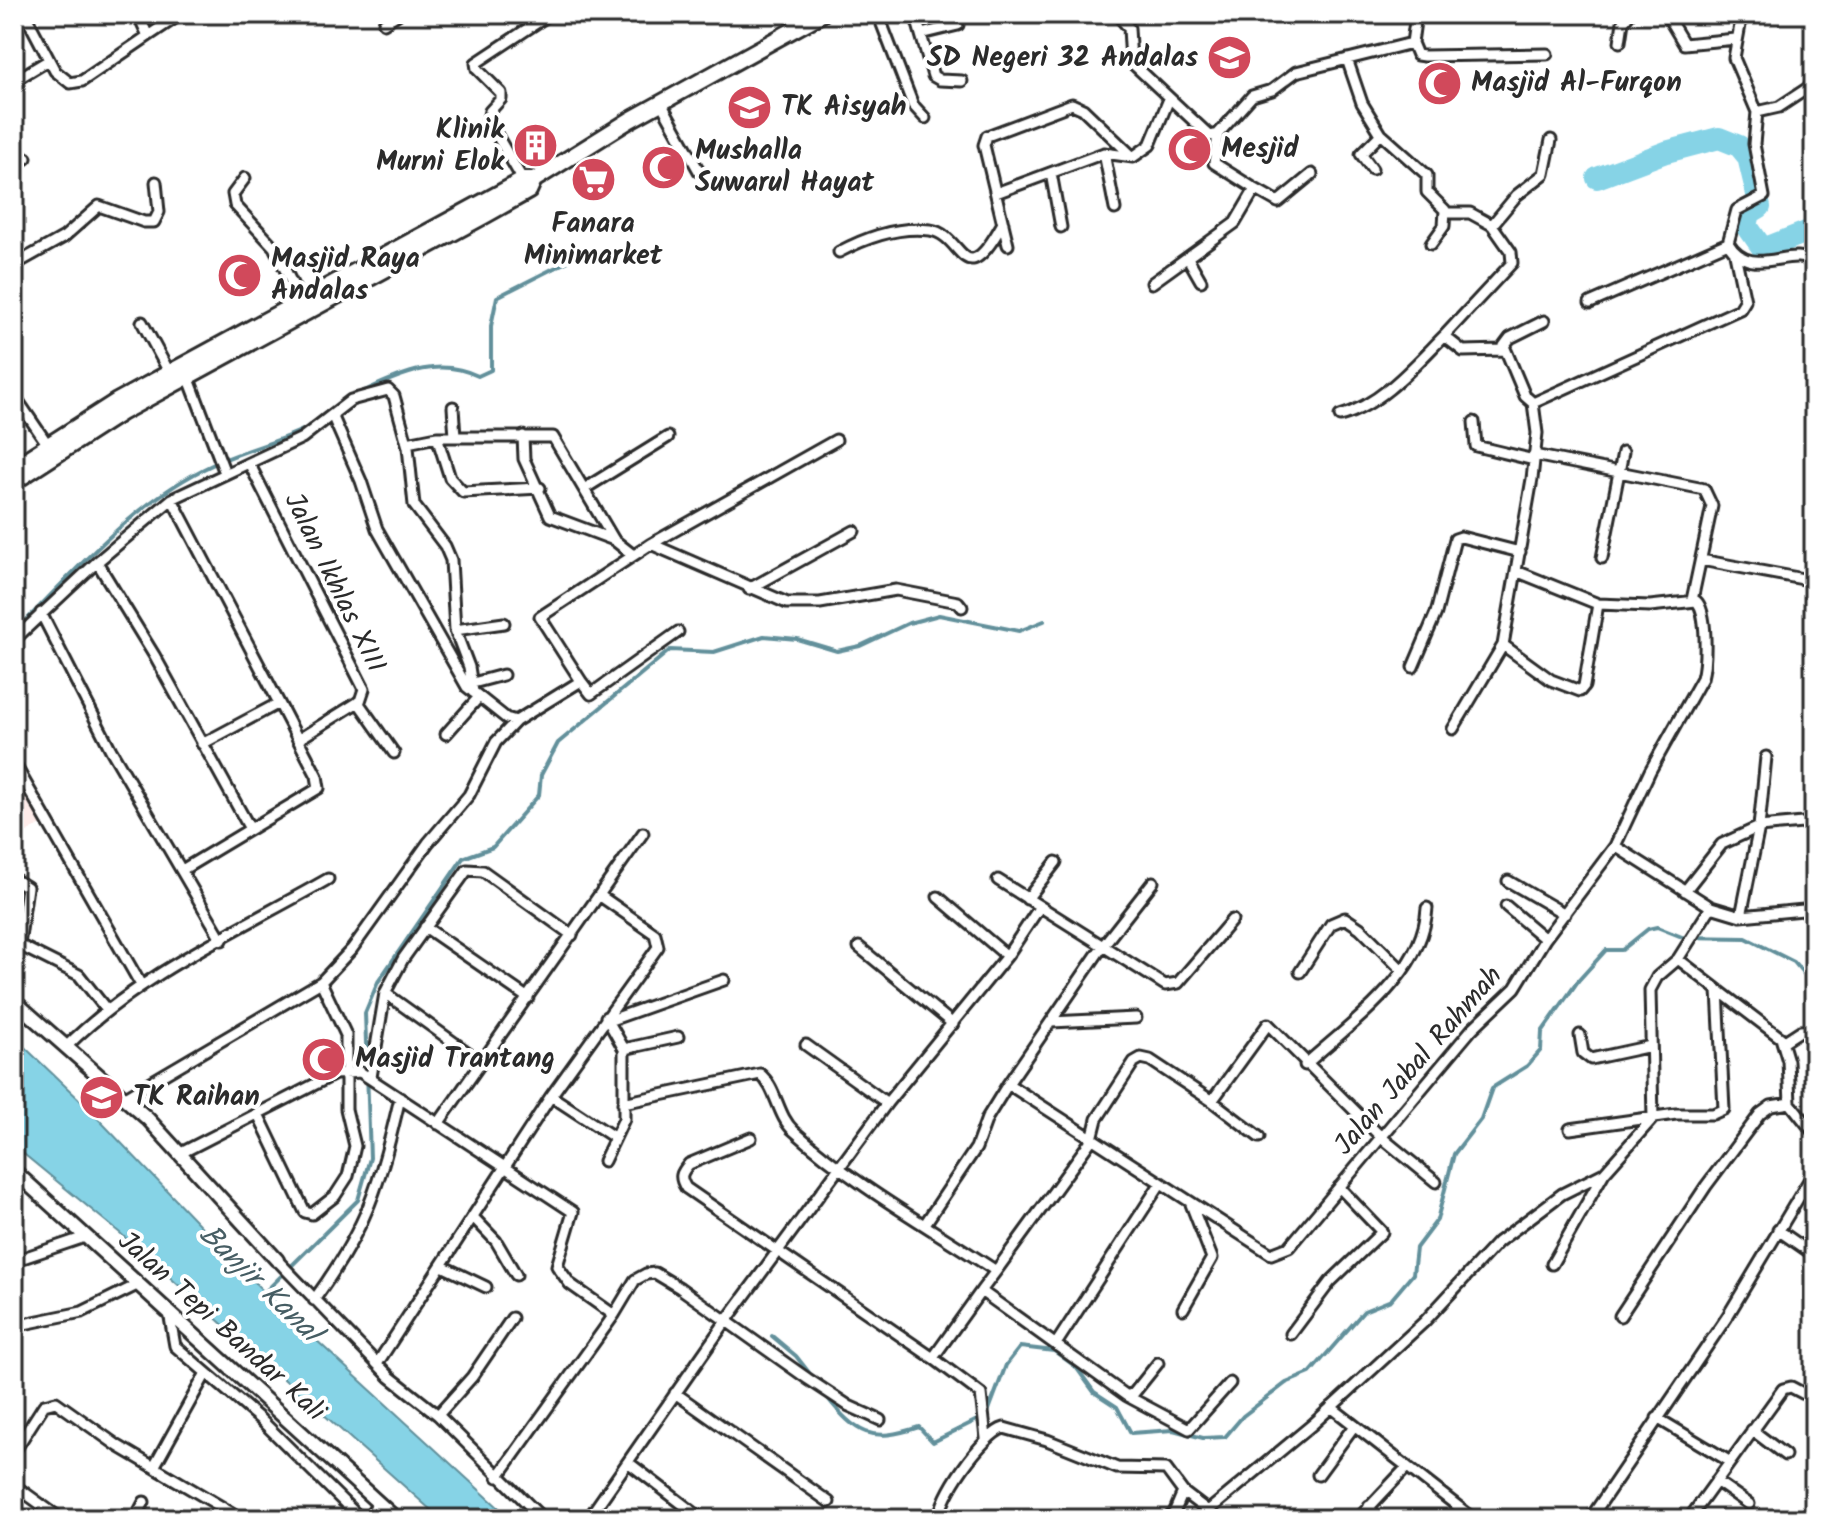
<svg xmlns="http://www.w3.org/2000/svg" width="1828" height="1533" font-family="Kalam,sans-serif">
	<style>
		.built { fill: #feecea }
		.water { fill: #86d3e6; stroke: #62909b; stroke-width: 2 }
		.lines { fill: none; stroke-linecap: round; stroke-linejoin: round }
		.stream { stroke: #62909b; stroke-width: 4 }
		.river { stroke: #86d3e6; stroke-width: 22 }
		.street-casing { stroke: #2b2b2b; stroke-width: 15 }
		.secondary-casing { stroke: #2b2b2b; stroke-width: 18 }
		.primary-casing { stroke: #2b2b2b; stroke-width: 20 }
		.street { stroke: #fff; stroke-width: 9 }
		.secondary { stroke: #fff; stroke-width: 12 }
		.primary { stroke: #fff; stroke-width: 14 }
		.labels { text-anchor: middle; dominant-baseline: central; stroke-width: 8; stroke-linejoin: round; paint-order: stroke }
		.poi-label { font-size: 28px; font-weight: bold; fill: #2b2b2b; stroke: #fff; text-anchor: start }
		.street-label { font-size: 28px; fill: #2b2b2b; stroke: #fff }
		.water-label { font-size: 30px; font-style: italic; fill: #465d63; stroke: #fff }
	</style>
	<rect width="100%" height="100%" fill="#fff"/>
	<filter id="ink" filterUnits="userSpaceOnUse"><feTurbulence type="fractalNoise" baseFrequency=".0125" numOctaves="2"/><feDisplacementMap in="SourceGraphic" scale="16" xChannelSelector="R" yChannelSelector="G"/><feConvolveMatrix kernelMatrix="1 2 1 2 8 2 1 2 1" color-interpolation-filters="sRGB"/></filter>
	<g filter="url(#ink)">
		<path class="built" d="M14,768L42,824L14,839Z"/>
		<path class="water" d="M14,1037L83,1103L265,1293L511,1519H441L120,1233L14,1146Z"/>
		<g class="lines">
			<path class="stream" d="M357,394C397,377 435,355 478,376L491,370V326L497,297L576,257L593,256
				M318,420L349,397
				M14,633C75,571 134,501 214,464C246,449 280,442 311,426
				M261,1296L358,1200L370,1158L365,1013L378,982L463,858L493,847L539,795L541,775L558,743L670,650L714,652L764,636L797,639L837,651L860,646L909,623L939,615L1019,631L1044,621
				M772,1336L796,1356L814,1379
				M826,1396C857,1435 871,1443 919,1427L933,1442L987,1415L1006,1365L1020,1347L1054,1351L1076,1367L1094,1392L1117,1407L1131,1433L1173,1430L1203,1438L1225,1437L1243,1416L1286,1383L1310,1373L1364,1311L1391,1300L1413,1274L1416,1248L1437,1220L1454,1154L1481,1119L1492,1088L1527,1066L1541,1050L1542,1032L1578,981L1606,950H1622L1648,929L1657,927L1682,937L1746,938L1794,962L1814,986"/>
			<path class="river" d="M1597,178L1666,152L1719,138L1739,146L1748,157L1760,207L1750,213L1747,226L1763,249L1814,229"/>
			<defs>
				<path id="street" d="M25,14L55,71L70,83L82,81L148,36L138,14
					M790,14L797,28
					M878,14L913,105L925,118
					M915,14L933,76L940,80L962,81
					M1117,14L1129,28L1131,62L1210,136L1218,134L1252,96L1272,90L1296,72L1412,43L1416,14
					M1666,14L1684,44L1736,39
					M1742,14L1734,58L1757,112L1754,144L1764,196L1737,210L1728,243C1752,283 1793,242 1814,264
					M384,23L398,14
					M921,34L958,25
					M148,36L181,14
					M1620,42L1623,22L1629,14
					M1412,43L1417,55L1424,56L1547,54
					M1347,59L1362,103L1381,134L1427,175V192L1445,210L1444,226L1431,244
					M14,81L49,60
					M661,103L699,171
					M1757,112L1779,107L1814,84
					M1104,153L1115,209
					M14,166L26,158
					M1372,169L1361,154L1381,134
					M1051,173L1061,227
					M245,178L233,194L235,205L274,247L300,300
					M524,182L488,120L490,111L501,99V93L477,69L476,63L550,14
					M1255,189L1278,202L1312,174
					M996,193L1104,153L1133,157L1150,145L1169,99
					M1446,213H1470L1492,225
					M1008,245L984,145L987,136L1072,104L1083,109L1133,157
					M839,252C865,238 899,226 930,230C965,235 962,297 1003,223
					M1189,260L1201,281
					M14,265L64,237L99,206L144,222H154L159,212L156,182
					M1152,283L1235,223L1255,189L1214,163L1218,134
					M1590,303L1728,243
					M142,322L169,372
					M1504,350L1463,351L1444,336L1512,263L1511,252L1492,225L1517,195L1544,174L1551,140
					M186,371L225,473
					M14,395L48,445
					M1533,403L1525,396L1504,346L1510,338L1544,321
					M453,407L455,437
					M332,415L361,481L377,529L467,687L506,718L516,721L581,681L540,617L651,544L836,440
					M1340,416C1381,405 1415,365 1444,336
					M1474,422L1476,446L1534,460
					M523,436L524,459L550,516L614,540
					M437,437L450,478L463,492L540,488
					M407,443L437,437H553L614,540L633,555
					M1534,455L1704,489L1712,506L1692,600
					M249,463L364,689L360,701L299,739
					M584,489L668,437
					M172,499L279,703L202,744
					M651,544L787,603H820L896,590L958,602L962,607
					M1602,558L1623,452
					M1701,560L1814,581
					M97,562L154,655L249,827
					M749,589L854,531
					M41,613L111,750L222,940
					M455,630L504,623
					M14,640L97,562L172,499L302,438L351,400L388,390L394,396L408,447L414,505L445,546L451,560L455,630L469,667L473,692
					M1503,645L1551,680L1580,691L1584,686L1598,604
					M1413,667L1436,613L1455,539L1461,537L1520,552
					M581,681L591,694L678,632
					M473,683L503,675
					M358,702L394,753
					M1453,729L1503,645L1532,479L1537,433L1533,403L1740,309L1745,301L1735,254
					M446,734L479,697
					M14,763L141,985
					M1615,846L1711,907
					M182,870L319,788L317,776L279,703
					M14,879L27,887L19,945L79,975L106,1009
					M998,880L1165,985L1178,983L1232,920
					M1508,881L1565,914
					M1685,891L1722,844L1759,827L1766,757
					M599,895L643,833
					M1027,899L1056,862
					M1506,906L1545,939
					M1741,916L1759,827L1814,822
					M425,927L528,998
					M859,947L953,1024
					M1007,956L1039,908
					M1300,972L1331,924L1345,918L1360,928L1402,970
					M1718,990L1781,1038L1788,1061L1790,1103L1814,1133
					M385,993L481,1062
					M608,1021L724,980
					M1051,1022L1136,1018
					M1580,1035L1583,1053L1591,1059L1651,1046
					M1783,1042L1800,1031L1814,1030
					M806,1045L887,1103
					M66,1047C139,974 239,930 328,879
					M624,1049L678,1037
					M1305,1065C1351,1023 1423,975 1427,908
					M371,1077L385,993L403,959L467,870L483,871L572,935
					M1008,1084L1102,947L1153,882
					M551,1096L615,1138L624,1119V1049L606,1017
					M124,1098L321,982L352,949L428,843L469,795L496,742L516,721
					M1212,1101L1259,1137
					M623,1103L760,1074C777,1088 777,1116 794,1131C855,1186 928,1226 996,1271L981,1291
					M258,1114L305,1212L312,1214L335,1196L348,1176L355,1146L346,1109V1035L321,982
					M1570,1129L1676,1114H1713L1724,1109L1718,990L1678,959
					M751,1138L689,1164C681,1173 679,1177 686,1188L933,1358L981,1291L1127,1396L1134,1393L1158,1363
					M181,1153L335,1074L360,1072L573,1212L557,1266L570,1284L614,1315
					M604,1161L615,1138
					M474,1218L496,1241L516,1275
					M925,1224L976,1148L987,1118L1008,1084L1271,1254L1289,1247L1472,1029L1515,988L1545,939L1615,846L1650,771L1702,678C1706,663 1708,611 1696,601L1650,606L1598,604L1516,571
					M1778,1230L1814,1255
					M277,1260L390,1377L438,1415L543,1519
					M14,1261L85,1237
					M1552,1264L1604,1173
					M442,1266L486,1287
					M996,1271L1092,1139L1097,1119L1134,1062L1141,1058L1150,1060L1212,1101L1268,1024L1381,1137L1436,1182
					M314,1300C368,1226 379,1186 400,1098
					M1183,1309L1212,1258L1191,1204
					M169,1312L175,1346L260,1419L361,1519
					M1620,1316L1706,1186L1760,1114L1771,1106L1790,1103
					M14,1326L82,1312L137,1285
					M1291,1334L1330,1282L1382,1232L1339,1187
					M1056,1344L1160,1184
					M933,1358L981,1394L986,1438
					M377,1364L551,1096L658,947L655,934L599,895L438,1124
					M675,1393L829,1502
					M1127,1396L1189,1429L1230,1383
					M1331,1407L1474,1519
					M438,1415L472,1377L512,1318
					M1657,1418L1729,1461
					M1752,1430L1785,1455
					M14,1452L44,1405L56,1402L118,1446L242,1519
					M629,1463L702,1519
					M154,1467L206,1373
					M1318,1475L1354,1426
					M498,1477L614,1315L635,1280L646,1274L655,1273L680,1288L808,1379L849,1406L880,1420
					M1716,1481L1749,1504
					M14,1485L61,1519
					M1369,1506L1377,1519
					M135,1519L144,1502
					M368,1519L378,1503
					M588,1519L726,1321L887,1103L1007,956L938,897
					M940,1519C937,1499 984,1433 1004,1428L1047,1440L1117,1468L1166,1469L1183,1492L1208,1511
					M1167,1519L1174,1513L1183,1492
					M1207,1519L1208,1511L1313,1424L1424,1322L1498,1242L1562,1194L1604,1173L1653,1118L1650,990L1657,977L1678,959L1711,907L1741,916L1814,909
					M1358,1519L1407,1467
					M1590,1519L1727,1317L1814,1172
					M1689,1519L1783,1389L1791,1387L1814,1399"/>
				<path id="secondary" d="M14,1001L148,1119L277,1260
					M14,1171L396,1519"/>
				<path id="primary" d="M14,467L117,401L523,180H534
					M14,482L121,413L486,215L529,191L534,180L630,120L822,14"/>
			</defs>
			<use href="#street" class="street-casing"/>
			<use href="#secondary" class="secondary-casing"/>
			<use href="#primary" class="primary-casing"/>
			<use href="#street" class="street"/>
			<use href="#secondary" class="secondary"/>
			<use href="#primary" class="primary"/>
		</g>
	</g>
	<defs>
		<symbol id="school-disc" viewBox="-11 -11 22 22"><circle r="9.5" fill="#d1495b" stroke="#fff"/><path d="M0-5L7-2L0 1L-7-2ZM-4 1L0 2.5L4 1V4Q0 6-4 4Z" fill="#fff"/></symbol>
		<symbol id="mosque-disc" viewBox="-11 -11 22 22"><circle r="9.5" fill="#d1495b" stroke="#fff"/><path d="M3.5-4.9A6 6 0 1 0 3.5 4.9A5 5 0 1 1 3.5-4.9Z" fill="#fff"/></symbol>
		<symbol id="building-disc" viewBox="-11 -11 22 22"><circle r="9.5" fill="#d1495b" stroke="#fff"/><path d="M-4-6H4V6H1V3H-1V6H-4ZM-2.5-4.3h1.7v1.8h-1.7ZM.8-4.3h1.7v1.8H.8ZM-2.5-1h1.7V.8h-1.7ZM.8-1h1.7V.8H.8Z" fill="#fff"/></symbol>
		<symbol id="supermarket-disc" viewBox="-11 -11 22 22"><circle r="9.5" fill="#d1495b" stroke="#fff"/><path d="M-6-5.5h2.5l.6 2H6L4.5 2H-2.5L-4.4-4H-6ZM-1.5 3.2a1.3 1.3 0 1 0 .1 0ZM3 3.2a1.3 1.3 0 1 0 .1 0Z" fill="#fff"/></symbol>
	</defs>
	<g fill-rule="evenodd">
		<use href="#school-disc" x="1204" y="32" width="51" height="51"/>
		<use href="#mosque-disc" x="1414" y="58" width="51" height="51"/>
		<use href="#school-disc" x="724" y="82" width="51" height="51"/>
		<use href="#building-disc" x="510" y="120" width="51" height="51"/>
		<use href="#mosque-disc" x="1164" y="124" width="51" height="51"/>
		<use href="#mosque-disc" x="638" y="142" width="51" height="51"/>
		<use href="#supermarket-disc" x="568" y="154" width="51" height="51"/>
		<use href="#mosque-disc" x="214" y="250" width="51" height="51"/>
		<use href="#mosque-disc" x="298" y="1034" width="51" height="51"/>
		<use href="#school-disc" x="76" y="1072" width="51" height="51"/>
	</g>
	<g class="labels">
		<g class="poi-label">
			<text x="1198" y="58" text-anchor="end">SD Negeri 32 Andalas</text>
			<text x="1471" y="83">Masjid Al-Furqon</text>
			<text x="781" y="107">TK Aisyah</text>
			<text x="504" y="130" text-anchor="end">Klinik<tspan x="504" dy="32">Murni Elok</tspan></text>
			<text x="1221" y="149">Mesjid</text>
			<text x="695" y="151">Mushalla<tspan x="695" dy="32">Suwarul Hayat</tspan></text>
			<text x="593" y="224" text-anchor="middle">Fanara<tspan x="593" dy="32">Minimarket</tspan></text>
			<text x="271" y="259">Masjid Raya<tspan x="271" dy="32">Andalas</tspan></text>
			<text x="355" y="1059">Masjid Trantang</text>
			<text x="133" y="1097">TK Raihan</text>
		</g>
		<g class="street-label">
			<text transform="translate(334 583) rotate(64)">Jalan Ikhlas XIII</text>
			<text transform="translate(1419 1061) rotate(-49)">Jalan Jabal Rahmah</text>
			<text transform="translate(221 1327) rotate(42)">Jalan Tepi Bandar Kali</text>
		</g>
		<g class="water-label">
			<text transform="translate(259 1284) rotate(44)">Banjir Kanal</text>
		</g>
	</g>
	<rect width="1828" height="1533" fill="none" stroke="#fff" stroke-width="48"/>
	<rect x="24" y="24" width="1780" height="1485" fill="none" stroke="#2b2b2b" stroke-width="3" filter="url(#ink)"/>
</svg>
